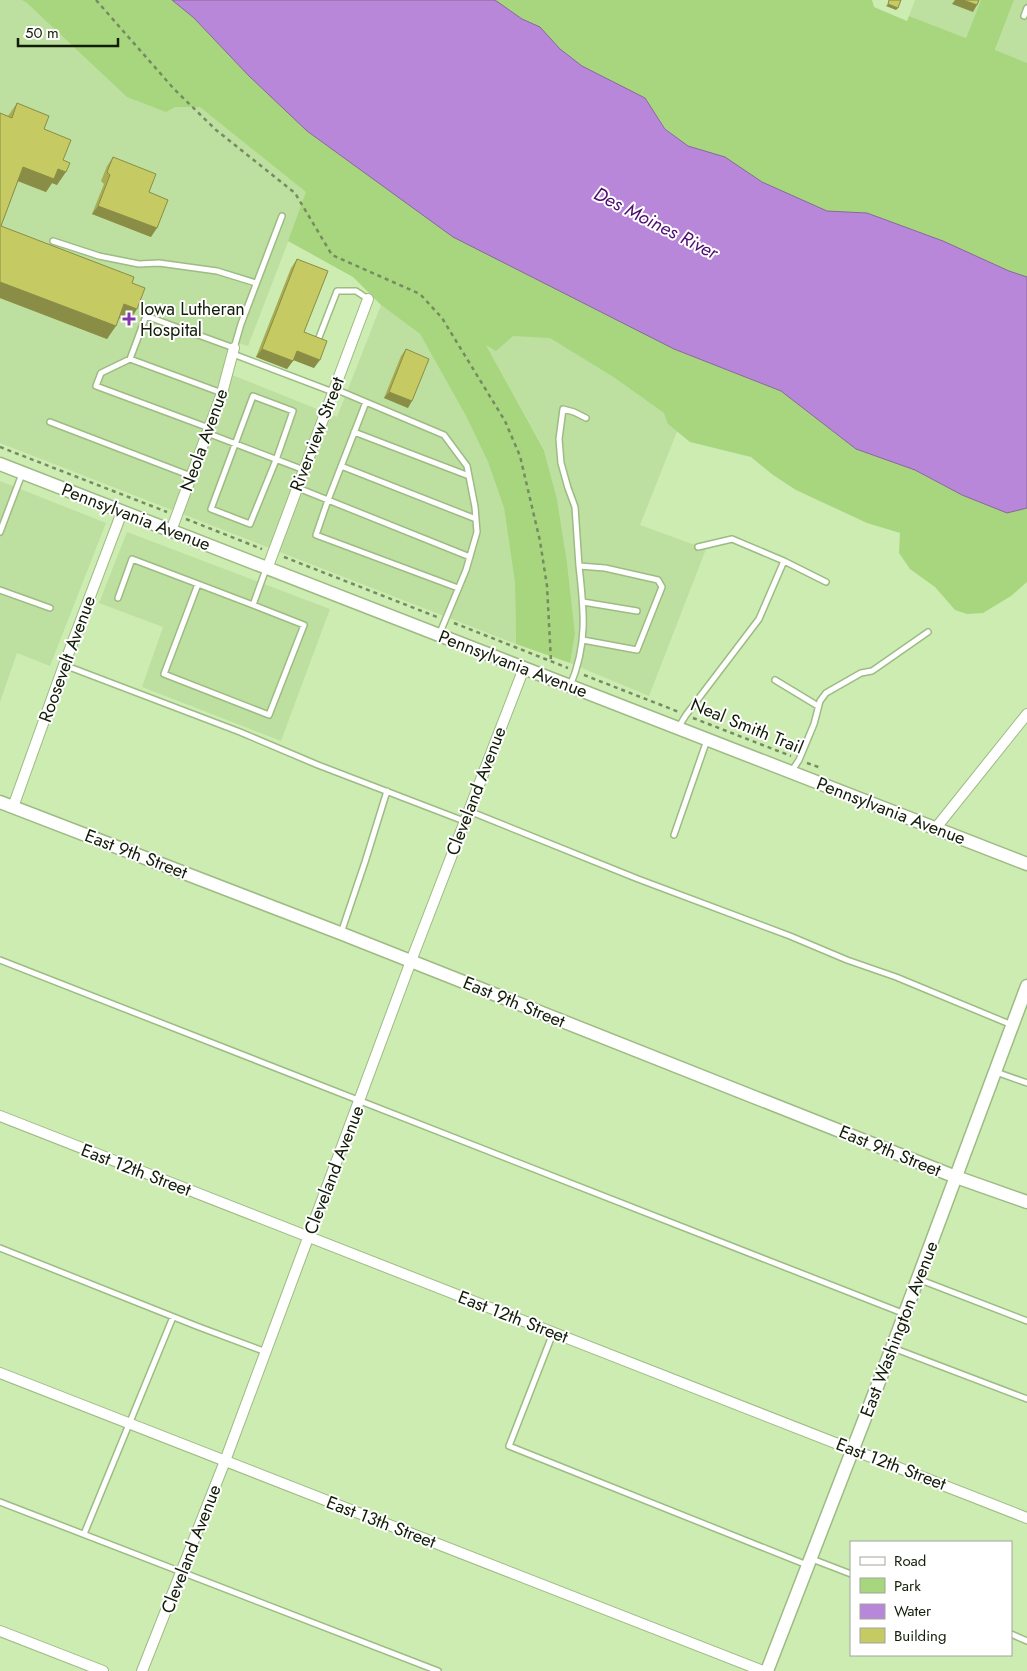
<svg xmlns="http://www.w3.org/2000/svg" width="1027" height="1671" font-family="Jost,sans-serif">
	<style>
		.built { fill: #bde0a0 }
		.green { fill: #a8d67e }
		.water { fill: #b987d9; stroke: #87679a }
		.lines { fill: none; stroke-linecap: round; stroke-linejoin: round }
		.service-casing { stroke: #9dbb83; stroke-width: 8 }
		.minor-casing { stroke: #9dbb83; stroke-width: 12 }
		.tertiary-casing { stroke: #9dbb83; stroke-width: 15 }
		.path { stroke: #758b62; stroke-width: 2.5; stroke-dasharray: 4 4; stroke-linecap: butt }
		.service { stroke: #fff; stroke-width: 5 }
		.minor { stroke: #fff; stroke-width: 10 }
		.tertiary { stroke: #fff; stroke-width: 12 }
		.wall { fill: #a9ae55 }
		.shaded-wall { fill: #8a8d45 }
		.building { fill: #c5ca63; stroke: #8a8d45 }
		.poi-dot { fill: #8238aa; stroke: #fff; stroke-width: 2 }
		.labels { text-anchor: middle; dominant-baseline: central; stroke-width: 4; stroke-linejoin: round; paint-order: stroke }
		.poi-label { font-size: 18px; fill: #121d07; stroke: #fff; text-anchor: start }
		.street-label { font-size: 18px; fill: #121d07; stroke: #fff }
		.water-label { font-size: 19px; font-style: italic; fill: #510c70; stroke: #fff }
	</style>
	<rect width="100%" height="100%" fill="#ccecb2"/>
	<path class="built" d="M0,0H172L307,131L370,177L674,349L705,361L640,525L706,549L649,696L570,663L575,634L567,562L557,499L544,449L476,327L320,159L248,346L232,341L222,371L337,417L381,305L420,334L466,416L488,462L504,508L515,583L516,644L0,443Z
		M915,0H981L966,38L909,16Z
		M1014,0H1027V63L995,51Z
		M0,481L106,523L50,666L17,653L0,702Z
		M127,532L330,609L281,741L142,687L163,627L99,603Z"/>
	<path class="green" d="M22,0H172L194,18L248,75L307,131L453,237L674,349L781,391L856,449L915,470L962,495L1007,513L1027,508V582L1011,596L983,613L967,614L955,610L935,587L910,569L899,553L900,533L867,523L796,490L773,475L751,457L690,442L668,424L664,413L615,378L550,338L513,336L496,351L486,345L544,450L557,499L567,562L575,634L570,663L516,644L515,583L504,508L488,462L466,416L420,334L381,305L353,277L288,241L306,192L200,107H175L166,112L127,97L27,3Z
		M495,0H872L874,7L907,21L909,16L966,38L981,0H1014L995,50L1027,63V277L1009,271L943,241L867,213L827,211L762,182L725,157L688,146L666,129L645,98L582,66L560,49L540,27L522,19Z"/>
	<path class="water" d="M172,0H495L522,19L540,27L560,49L582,66L645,98L665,129L688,146L725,157L762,182L827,211L867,213L943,241L1009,271L1027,277V508L1007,513L962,495L915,470L856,449L781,391L674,349L453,237L307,131L248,75L194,18Z"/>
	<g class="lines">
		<defs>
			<path id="service" d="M1024,16L1027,8
				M53,241L99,256L139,264L159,263L217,271L256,283
				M318,340L337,291H356L368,299
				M233,354L333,392
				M130,359L101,373L96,386L209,428
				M335,389L444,435L467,466L475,507L477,532L466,570L439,635
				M222,393L130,359L146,316L234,348L241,324L282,216
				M253,396L293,411L276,460L250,524L211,509Z
				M366,402L328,500L316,535L458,588
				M50,422L191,476
				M354,432L469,476
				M207,433L304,470
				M341,466L476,519
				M298,488L470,557
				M0,532L22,474
				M784,561L826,582
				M579,566L575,507L568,488L561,463L559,439L563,409L574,412L586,418
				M0,590L50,608
				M118,598L132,559L198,584
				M583,602L637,611
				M253,605L198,584L164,674L269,715L304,625L253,605L266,569
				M64,665L240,732L318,765L464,821
				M775,680L818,706
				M570,686C588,644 584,610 579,566L605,568L658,580L662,587L637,650L583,640
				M678,728L686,715L759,619L784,561L732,539L698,547
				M791,772L799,760L814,724L820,701L826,693L861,673L872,671L928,632
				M469,811L638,879L790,936L847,960L896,977L1012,1025
				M674,835L707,740
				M341,933L365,862L387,791
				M0,960L905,1314
				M996,1072L1027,1083
				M0,1248L199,1327L266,1352
				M918,1279L1027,1321
				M553,1333L509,1446L807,1565
				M893,1348L1027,1399
				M0,1502L438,1671
				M84,1534L173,1317
				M812,1559L851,1574
				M1011,1634L1027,1641"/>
			<path id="minor" d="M171,531L222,393L234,348
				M267,569L368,299
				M13,807L64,665L122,512
				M935,829L1027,714
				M0,1116L1027,1518
				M0,1373L763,1671
				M0,1631L103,1671
				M142,1671L225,1461L411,961L524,668"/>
			<path id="tertiary" d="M0,464L1027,864
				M0,802L340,933L956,1177L1027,1202
				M767,1671L892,1348L1027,986"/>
		</defs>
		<use href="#service" class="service-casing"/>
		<use href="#minor" class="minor-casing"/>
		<use href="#tertiary" class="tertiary-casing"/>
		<path class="path" d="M96,0L174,89L216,130L295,193L332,255L420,294L442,318L505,421L520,456L540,541L547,586L551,661
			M0,447L167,512
			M186,519L262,549
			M284,557L437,617
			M454,623L568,668
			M584,675L679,712
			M693,718L791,756
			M807,763L821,768"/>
		<use href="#service" class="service"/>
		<use href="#minor" class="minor"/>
		<use href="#tertiary" class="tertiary"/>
	</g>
	<path class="wall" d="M17,103L44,129L63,160L57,185L52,183L46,192L18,181L1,226L132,283L129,322L119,318L107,339L0,298V113L8,116Z
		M113,157L149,192L151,237L92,214L104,184L101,181L107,166Z
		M297,259L304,332L314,368L293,360L287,369L256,357L291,268Z
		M406,349L408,408L384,398L401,356Z"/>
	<path class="shaded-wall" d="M955,0H963L977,5L973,12L952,4Z
		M888,4L898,8L896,10L886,6Z
		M23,167L58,169L66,172L57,185L52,183L46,192L15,180Z
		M98,206L157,228L151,237L92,214Z
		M0,282L116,326L107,339L0,298Z
		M124,304L137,309L129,322L116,317Z
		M262,349L293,361L287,369L256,357Z
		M297,351L320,360L314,368L291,359Z
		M389,392L412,401L408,408L384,398Z"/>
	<path class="building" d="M889,0H901L898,8L888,4Z
		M963,0H979L977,5Z
		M17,103L49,116L44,129L71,140L63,160L70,163L66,172L58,169L54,179L23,167L1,226L134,277L132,283L145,288L137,309L124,304L116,326L0,282V113L12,118Z
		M113,157L156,174L149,192L168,200L157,228L98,206L110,175L107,172Z
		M297,259L328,271L304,332L327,341L320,360L297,351L293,361L262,349Z
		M406,349L429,359L412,401L389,392Z"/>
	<path class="poi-dot" d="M126.5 311.5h5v5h5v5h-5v5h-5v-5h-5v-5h5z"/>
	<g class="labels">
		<g class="poi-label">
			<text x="140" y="309">Iowa Lutheran<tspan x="140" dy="21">Hospital</tspan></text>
		</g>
		<g class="street-label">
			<text transform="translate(317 434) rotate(-69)">Riverview Street</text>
			<text transform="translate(204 440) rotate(-70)">Neola Avenue</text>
			<text transform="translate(136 517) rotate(21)">Pennsylvania Avenue</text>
			<text transform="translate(67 659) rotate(-70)">Roosevelt Avenue</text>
			<text transform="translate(513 664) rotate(21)">Pennsylvania Avenue</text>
			<text transform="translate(747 726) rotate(22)">Neal Smith Trail</text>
			<text transform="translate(476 791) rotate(-69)">Cleveland Avenue</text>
			<text transform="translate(891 811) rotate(21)">Pennsylvania Avenue</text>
			<text transform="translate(136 854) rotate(21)">East 9th Street</text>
			<text transform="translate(514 1002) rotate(22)">East 9th Street</text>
			<text transform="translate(890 1151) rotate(22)">East 9th Street</text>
			<text transform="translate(136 1170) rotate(21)">East 12th Street</text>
			<text transform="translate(334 1170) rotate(-69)">Cleveland Avenue</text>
			<text transform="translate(513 1317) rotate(21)">East 12th Street</text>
			<text transform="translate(899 1329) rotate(-69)">East Washington Avenue</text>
			<text transform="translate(891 1464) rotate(21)">East 12th Street</text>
			<text transform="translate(381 1522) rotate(21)">East 13th Street</text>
			<text transform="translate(191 1549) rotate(-69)">Cleveland Avenue</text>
		</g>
		<g class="water-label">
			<text transform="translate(656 223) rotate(27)">Des Moines River</text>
		</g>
	</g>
	<rect x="850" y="1541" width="162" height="115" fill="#ffffff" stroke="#a0a59c"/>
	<rect x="860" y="1557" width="25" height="8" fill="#ffffff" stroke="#a0a59c"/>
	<text x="894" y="1566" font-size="15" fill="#121d07">Road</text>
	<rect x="860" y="1578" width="25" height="15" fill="#a8d67e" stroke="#a0a59c"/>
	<text x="894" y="1591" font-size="15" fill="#121d07">Park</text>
	<rect x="860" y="1604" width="25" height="15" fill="#b987d9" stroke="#a0a59c"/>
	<text x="894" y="1616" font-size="15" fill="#121d07">Water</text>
	<rect x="860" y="1628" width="25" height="15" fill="#c5ca63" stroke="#a0a59c"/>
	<text x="894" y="1641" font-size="15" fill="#121d07">Building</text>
	<path d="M18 38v8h100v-8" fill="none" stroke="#121d07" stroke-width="2.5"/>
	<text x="25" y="38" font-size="15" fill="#121d07" stroke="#ffffff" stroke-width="4" paint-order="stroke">50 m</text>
</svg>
